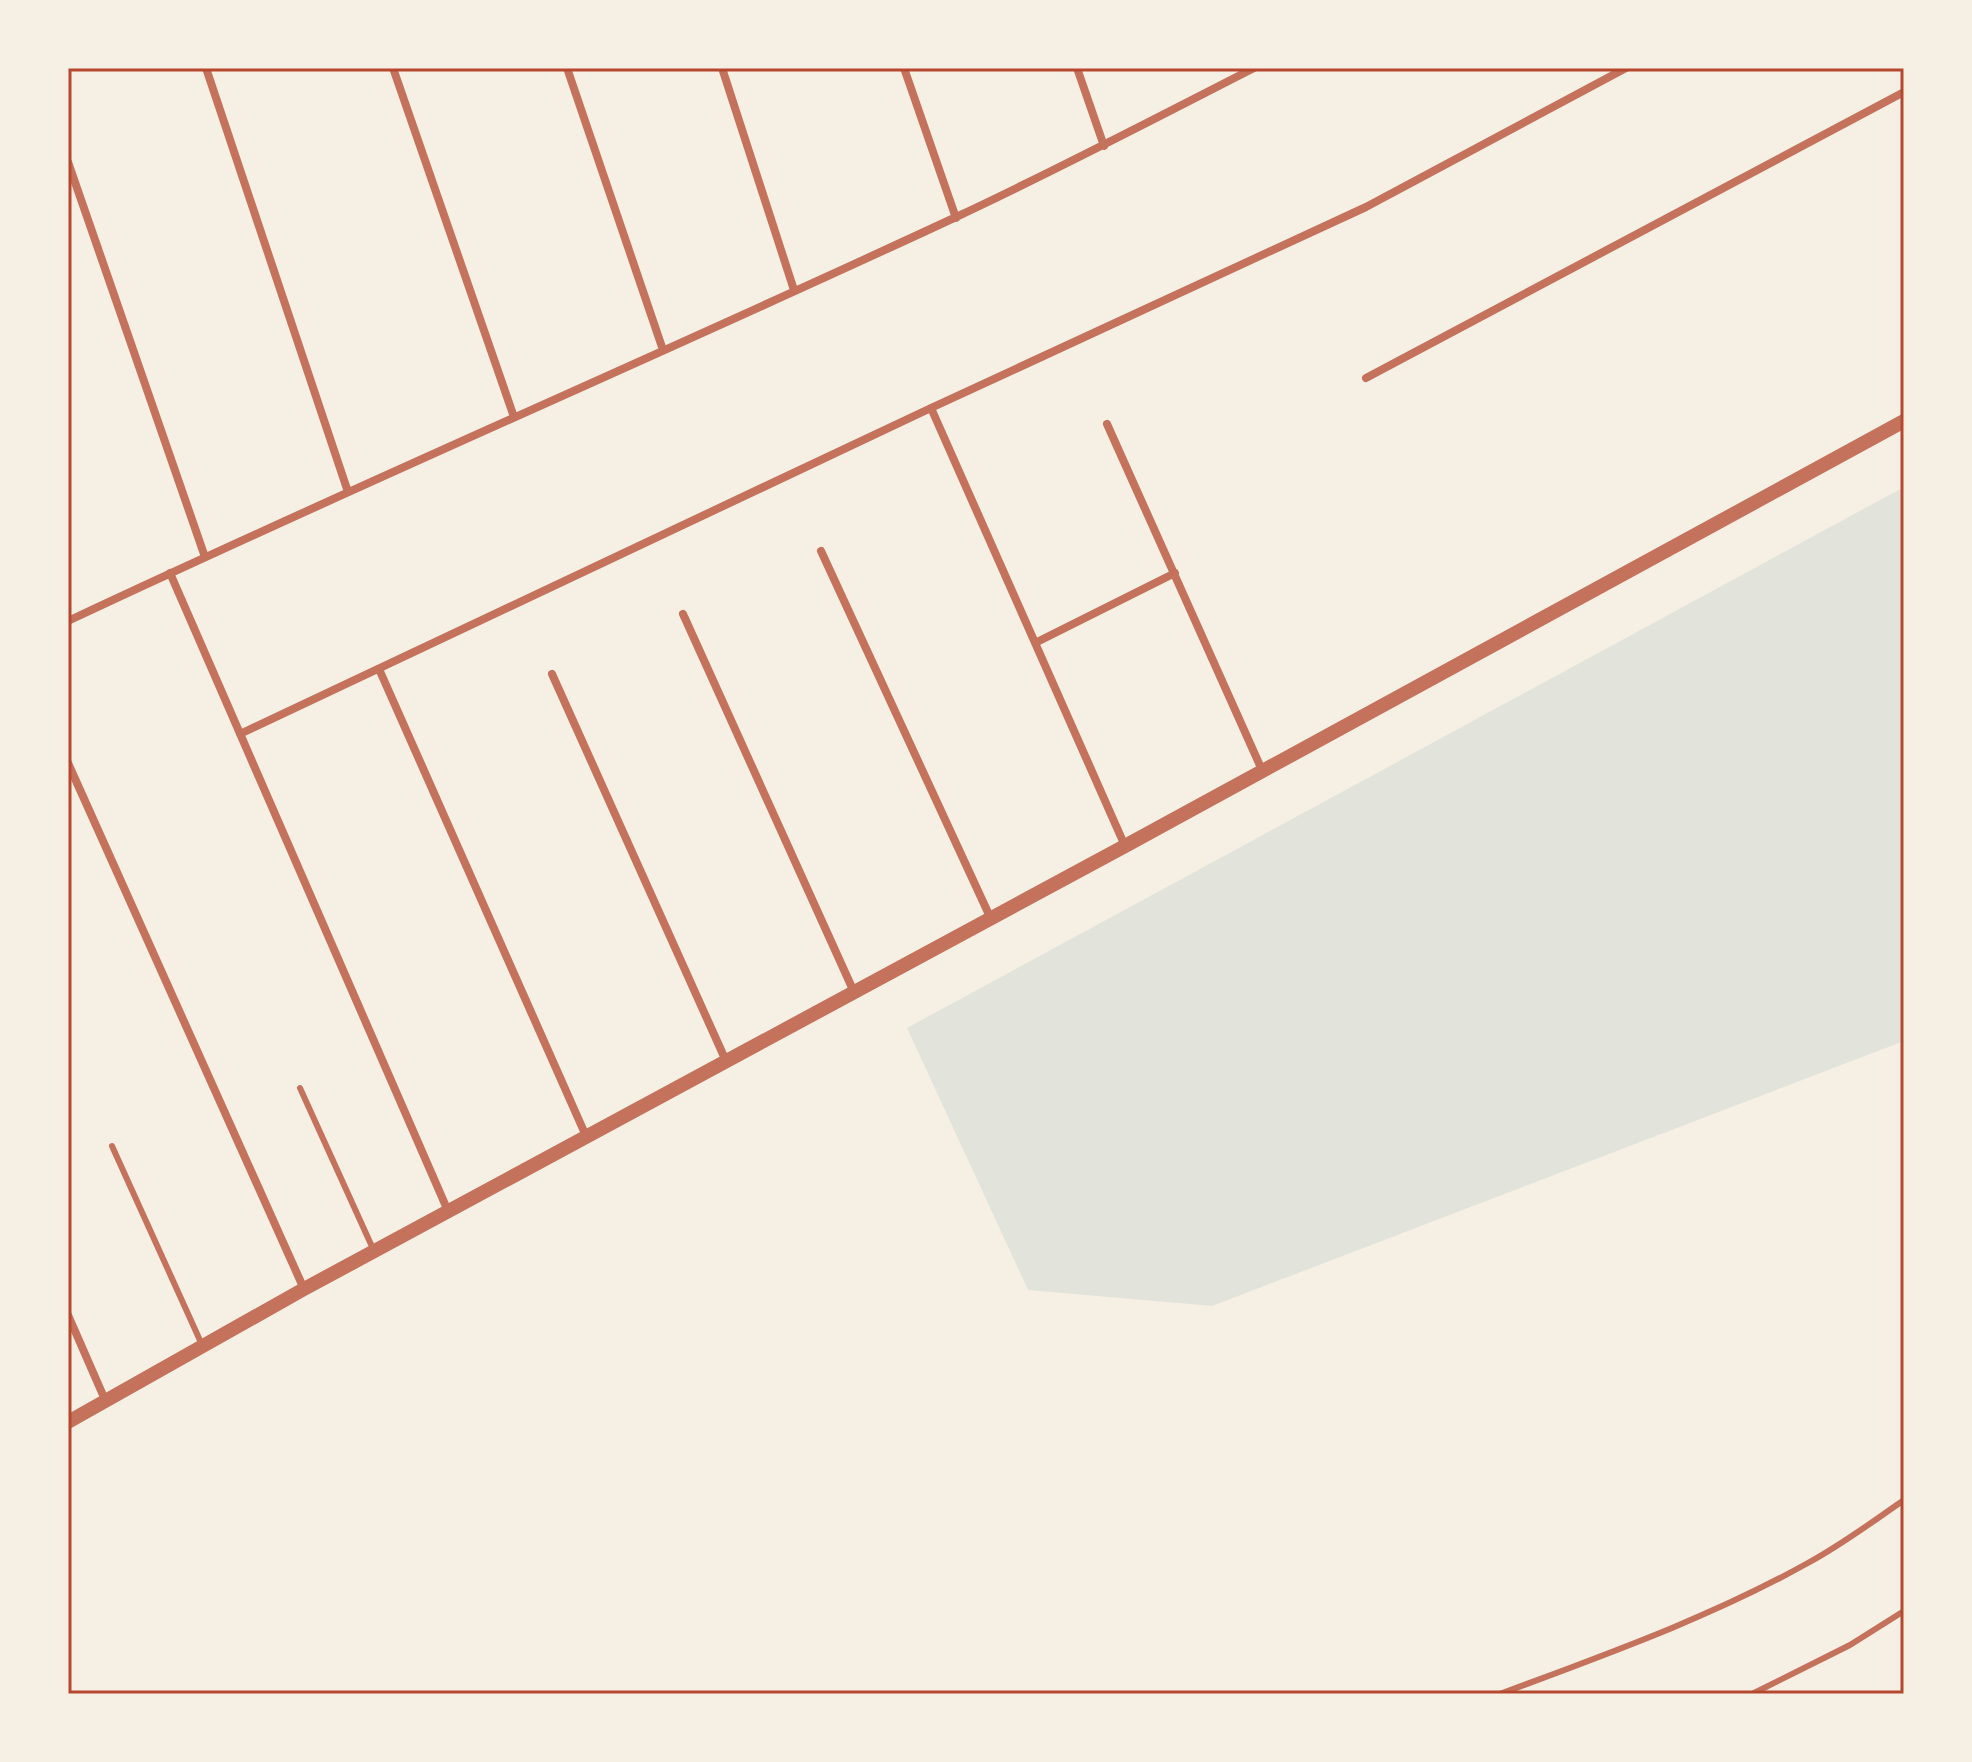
<svg xmlns="http://www.w3.org/2000/svg" width="1972" height="1762" font-family="'Noto Sans',sans-serif">
	<style>
		.green { fill: #e2e4dc }
		.lines { fill: none; stroke-linecap: round; stroke-linejoin: round }
		.service { stroke: #c5725c; stroke-width: 6 }
		.minor { stroke: #c5725c; stroke-width: 8 }
		.tertiary { stroke: #c5725c; stroke-width: 14 }
		.neatline { fill: none; stroke: #b5482f; stroke-width: 3 }
	</style>
	<rect width="100%" height="100%" fill="#f6efe4"/>
	<path class="green" d="M1904,487V1041L1212,1306L1028,1290L907,1028Z"/>
	<g class="lines">
		<path class="service" d="M300,1088L374,1251
			M112,1146L203,1347
			M1500,1694C1604,1655 1709,1618 1806,1564C1840,1546 1872,1522 1904,1500
			M1752,1694L1850,1645L1904,1611"/>
		<path class="minor" d="M206,68L348,492
			M393,68L514,417
			M567,68L663,350
			M722,68L794,290
			M904,68L956,218
			M1077,68L1104,146
			M68,162L205,557
			M1366,378L1904,92
			M931,408L1125,846
			M1107,424L1262,770
			M821,551L991,919
			M170,573L448,1211
			M683,614L854,992
			M68,621C361,483 660,355 954,218C1055,171 1154,119 1254,68
			M1035,643L1175,573
			M379,669L586,1136
			M552,674L726,1061
			M240,734L931,408L1366,207L1626,68
			M68,763L304,1289
			M68,1315L106,1402"/>
		<path class="tertiary" d="M68,1422L304,1289L1125,846L1904,421"/>
	</g>
	<rect width="1972" height="1762" fill="none" stroke="#f6efe4" stroke-width="140"/>
	<rect x="70" y="70" width="1832" height="1622" class="neatline"/>
</svg>
